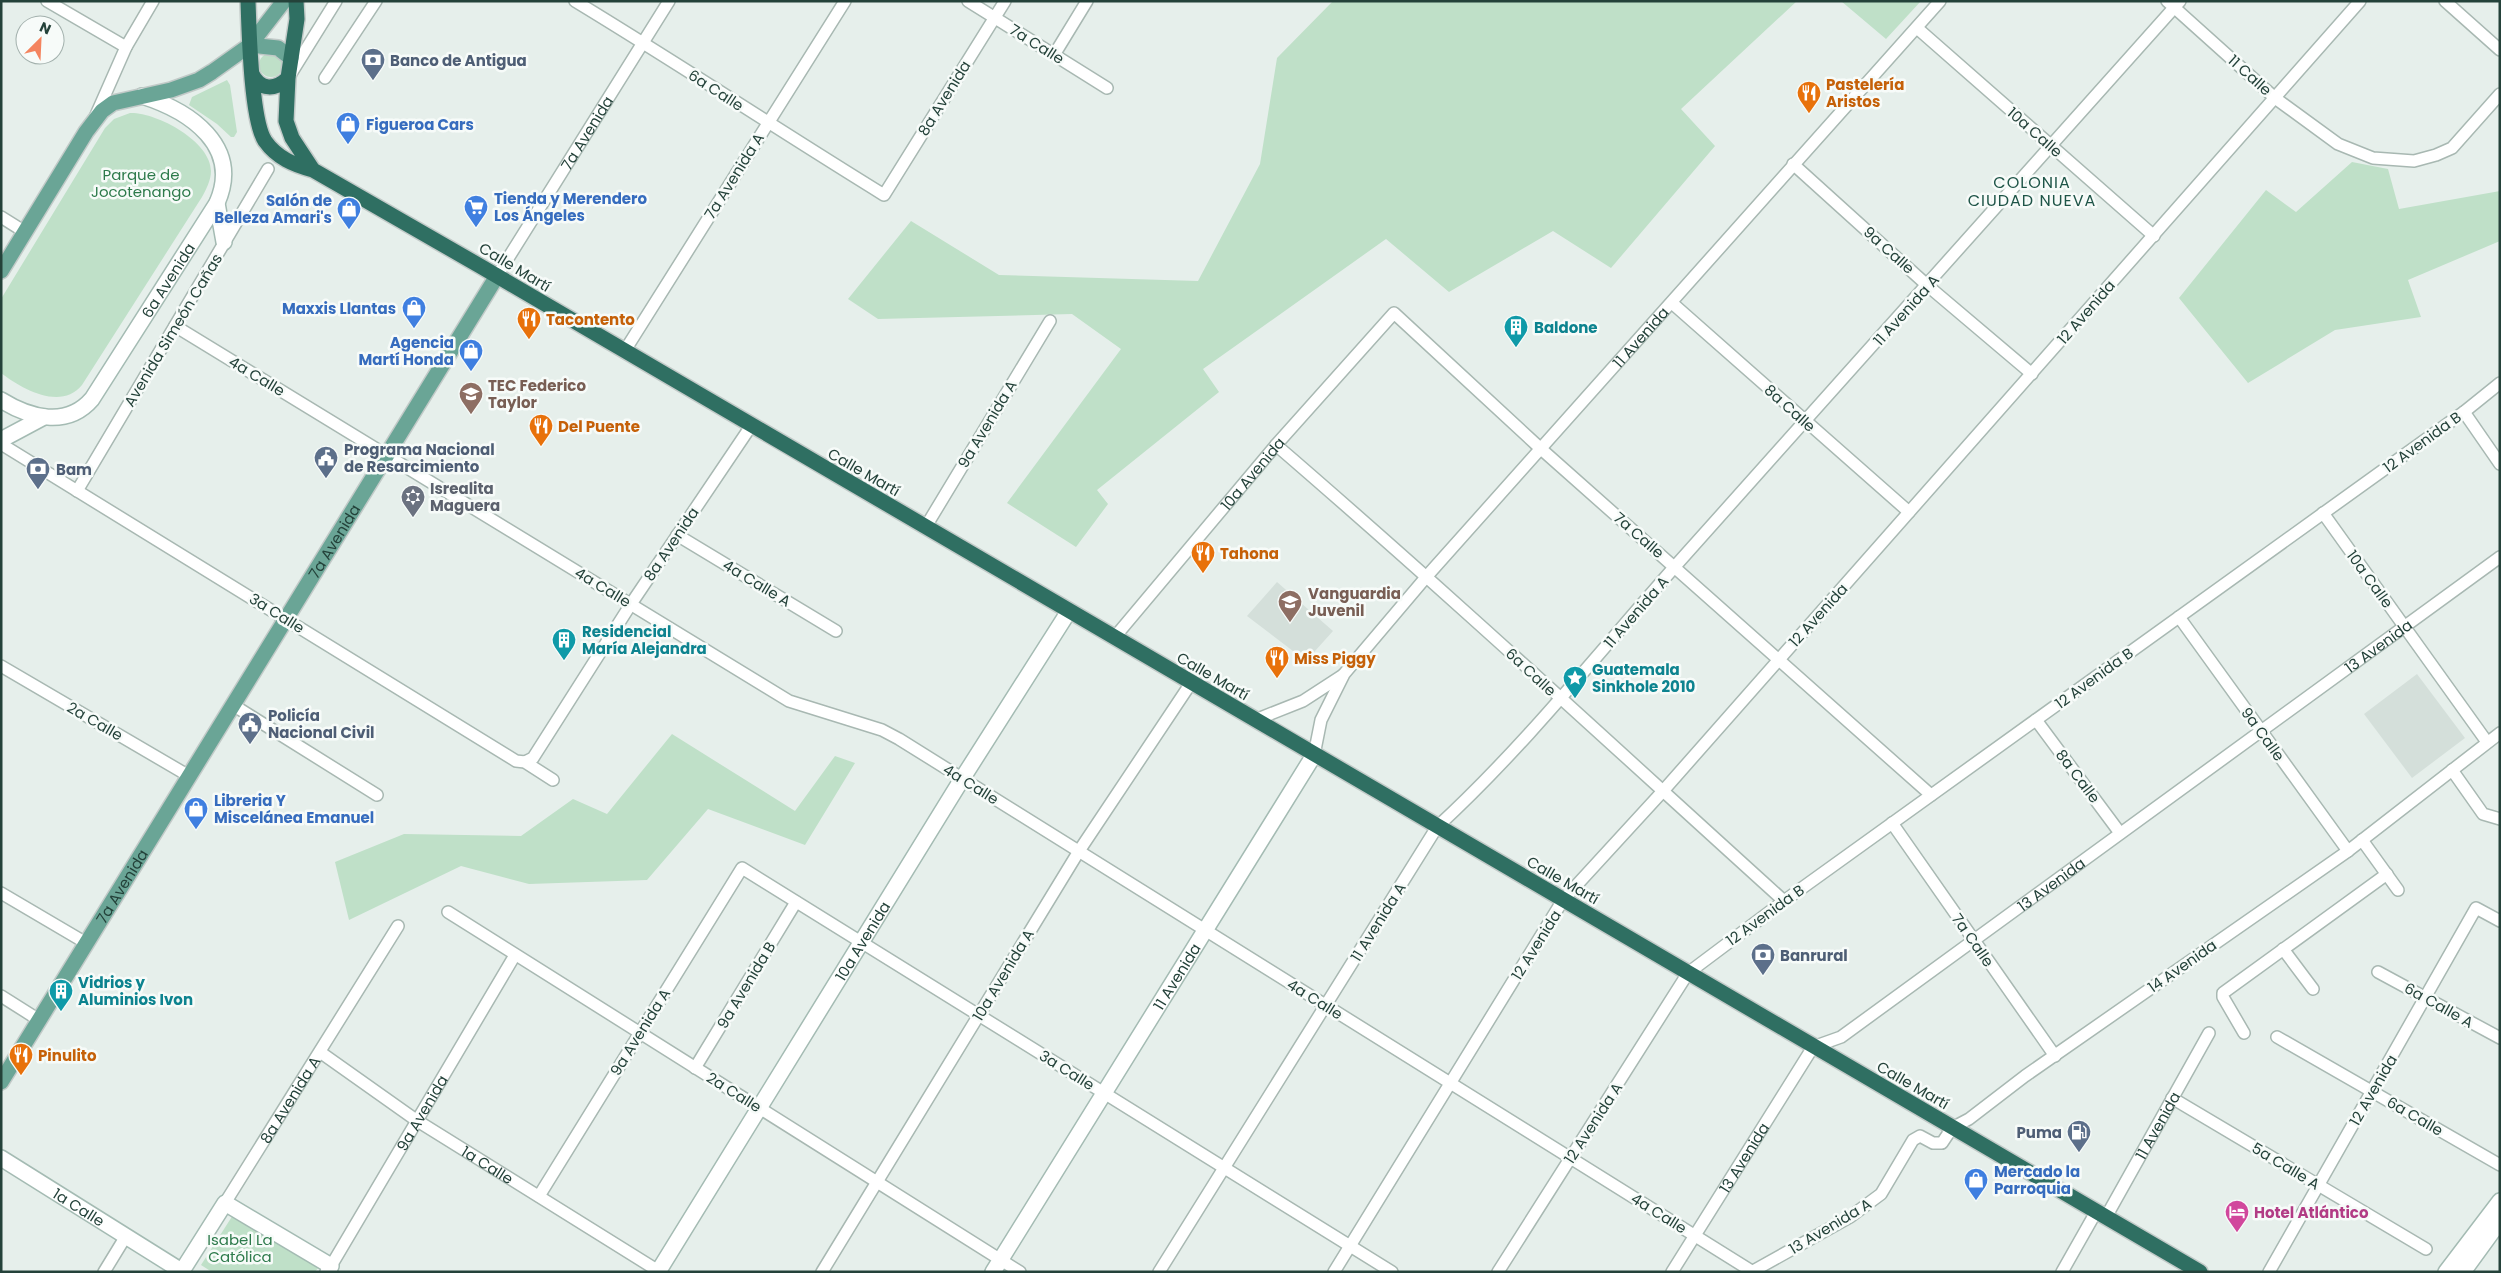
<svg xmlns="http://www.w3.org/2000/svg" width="2501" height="1273" font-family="Poppins,sans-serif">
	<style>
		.built { fill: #d4dfda }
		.green { fill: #bfe0c8 }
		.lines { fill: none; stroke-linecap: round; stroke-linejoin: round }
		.street-casing { stroke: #a8b8b2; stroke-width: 14 }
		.secondary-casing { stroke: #a4bbb3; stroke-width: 18 }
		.primary-casing { stroke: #c2cac8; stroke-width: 18 }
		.highway-casing { stroke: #c2cac8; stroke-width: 18 }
		.street { stroke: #fff; stroke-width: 11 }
		.secondary { stroke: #fff; stroke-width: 15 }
		.primary { stroke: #6aa596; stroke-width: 15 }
		.highway { stroke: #2f6f62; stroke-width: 15 }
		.labels { text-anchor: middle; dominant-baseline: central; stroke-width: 5; stroke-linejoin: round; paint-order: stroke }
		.street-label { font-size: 15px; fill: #24423a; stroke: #f7fbf9 }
		.service-label { font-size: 15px; font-weight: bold; fill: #4e5e75; stroke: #f7fbf9; text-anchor: start }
		.food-label { font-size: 15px; font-weight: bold; fill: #c56008; stroke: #f7fbf9; text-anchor: start }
		.shop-label { font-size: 15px; font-weight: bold; fill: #366cbe; stroke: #f7fbf9; text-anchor: start }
		.park-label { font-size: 15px; fill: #2d7a4b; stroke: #f7fbf9 }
		.culture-label { font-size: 15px; font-weight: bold; fill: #0d838f; stroke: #f7fbf9; text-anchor: start }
		.education-label { font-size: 15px; font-weight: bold; fill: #785e54; stroke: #f7fbf9; text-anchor: start }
		.worship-label { font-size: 15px; font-weight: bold; fill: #5b616d; stroke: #f7fbf9; text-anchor: start }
		.hotel-label { font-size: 15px; font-weight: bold; fill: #b23c85; stroke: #f7fbf9; text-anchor: start }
		.neighbourhood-label { font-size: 16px; letter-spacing: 1px; fill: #1f5548; stroke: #f7fbf9 }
	</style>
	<rect width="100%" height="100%" fill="#e6efeb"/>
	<path class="built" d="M1277,582L1333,631L1306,661L1247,616Z
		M2417,674L2465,738L2412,778L2364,714Z"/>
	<path class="green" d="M1333,1H1797L1681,109L1715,146L1611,268L1553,231L1449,292L1386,239L1203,369L1219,392L1097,490L1108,504L1076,547L1007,503L1121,349L1072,314L878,319L848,299L911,221L999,275L1198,281L1260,164L1277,58Z
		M1841,1H1921L1886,39Z
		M259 65a12 12 0 1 1 24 0a12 12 0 1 1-24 0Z
		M227,80L230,85L237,132L234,137H231L217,124L189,105L192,97Z
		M130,113C156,112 211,141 211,171C211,180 206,190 202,197L82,385C61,411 22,389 1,373V299L105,128L114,119Z
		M2352,162L2388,169L2399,209L2500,191V241L2408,280L2421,317L2335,330L2248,383L2179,298L2266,190L2296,212Z
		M672,734L795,811L835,756L855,763L805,845L708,809L647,880L529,884L461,866L349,920L335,862L404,834L521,836L573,799L607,814Z
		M233,1215L318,1268L315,1272H212L201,1265Z"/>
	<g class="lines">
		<defs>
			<g id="street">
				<path d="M47,1L126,47"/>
				<path d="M575,1C679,64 780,131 884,195L1005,1"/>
				<path d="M968,1L1107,88"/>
				<path d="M2167,1L2275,98L2338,144L2373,158L2414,161L2436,155L2452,148L2500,94"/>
				<path d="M2445,1L2500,50"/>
				<path d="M1917,28L2154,236"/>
				<path d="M1054,55L1087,1"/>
				<path d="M290,75L336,1"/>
				<path d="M325,78L376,1"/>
				<path d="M96,115L126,47L153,1"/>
				<path d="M1793,164L1928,286L2032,374"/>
				<path d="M1,217L25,232"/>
				<path id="s1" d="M497,276L669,1"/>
				<path d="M1672,303L1909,512"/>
				<path d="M175,326L789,701L882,730L899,739L1753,1272"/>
				<path d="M624,352L845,1"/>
				<path d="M2464,412L2500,464"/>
				<path d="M1,444L516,761L525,762L553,780"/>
				<path d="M1276,445C1449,594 1615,748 1784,901"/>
				<path d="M77,491L268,169"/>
				<path d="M2323,513L2487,742"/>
				<path d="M925,528L1050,321"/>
				<path d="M677,535L836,631"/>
				<path d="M2179,617L2348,851"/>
				<path id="s2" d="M1114,638L1276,445L1394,313L1540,448L1931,795"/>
				<path d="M1,666L189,776"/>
				<path d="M233,705L377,795"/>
				<path d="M1255,720L1303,701L1343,675"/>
				<path d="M2036,720L2120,833"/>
				<path id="s3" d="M1314,755L1321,720L1344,674L1427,576L1940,1"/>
				<path d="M525,762L533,758L631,604L751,426"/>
				<path d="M2452,770L2483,814L2500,819"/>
				<path d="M1892,823L2055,1056"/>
				<path d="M2362,840L2398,890"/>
				<path d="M1,893L86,943"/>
				<path d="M448,912L1020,1272"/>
				<path d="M2283,949L2313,989"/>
				<path d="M2378,972L2500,1038"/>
				<path d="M1,996L39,1020"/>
				<path d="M2244,1033L2223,997V993L2387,874"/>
				<path d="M2277,1037L2500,1165"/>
				<path id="s4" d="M320,1052L416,1120L660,1272"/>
				<path d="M695,1068L796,902"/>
				<path d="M2172,1098L2426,1249"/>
				<path d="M539,1196L742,868L1392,1272"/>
				<path id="s5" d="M225,1203L398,926"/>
				<path id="s6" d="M2106,1217L2209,1033"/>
				<path id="s7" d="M331,1266L515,955"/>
				<path d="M1753,1271L1850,1217L1881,1194L1913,1140L1920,1136L1933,1143H1942L1952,1128L1969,1119L2025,1076L2348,851L2500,733"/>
				<path d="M104,1272L126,1236"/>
				<path d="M822,1272L1079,851L1191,683"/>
				<path d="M1159,1272L1437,827C1525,746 1599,652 1678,563C1846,377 2013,189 2180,1"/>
				<path d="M1334,1272L1563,900L1663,791L2360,1"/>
				<path d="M1498,1272L1688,973L1784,901L2464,412L2500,383"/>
				<path id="s8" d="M1672,1272L1813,1047L1841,1037L2500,557"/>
				<path d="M2062,1272L2096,1212"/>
				<path d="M2269,1272L2476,908L2500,921"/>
			</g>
			<g id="secondary">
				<path d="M217,203L224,242"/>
				<path id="s9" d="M1,400C30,418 67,428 92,399L217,203C242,146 190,111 142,96"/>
				<path d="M1,440L44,417"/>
				<path id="s10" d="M1,1158L183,1272"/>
				<path d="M182,1271L225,1203L331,1266L328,1272"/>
				<path id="s11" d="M658,1272L962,779L1069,611"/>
				<path id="s12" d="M993,1272L1314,755"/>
				<path d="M2446,1272L2500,1201"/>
				<path d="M2463,1272L2500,1221"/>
			</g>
			<g id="primary">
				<path d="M250,45L278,48L291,58"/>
				<path d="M1,271L86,132L102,111L113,103L171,90L199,80L212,72L250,45L284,1"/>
				<path id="s13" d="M1,1082L497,276"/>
			</g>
			<path id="highway" d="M248,1C249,30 251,120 265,141C277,158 294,165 313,170L480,266L2200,1272
				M296,1L297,19L288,78L286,121L292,138L313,170
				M252,74C260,91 276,90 288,78"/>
		</defs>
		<use href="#street" class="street-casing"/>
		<use href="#secondary" class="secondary-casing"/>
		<use href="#primary" class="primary-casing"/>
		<use href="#highway" class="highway-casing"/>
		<use href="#street" class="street"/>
		<use href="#secondary" class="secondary"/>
		<use href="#primary" class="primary"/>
		<use href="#highway" class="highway"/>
	</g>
	<defs>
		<symbol id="bank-pin" viewBox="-11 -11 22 30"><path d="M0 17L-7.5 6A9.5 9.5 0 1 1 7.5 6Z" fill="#5c6f8a" stroke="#f7fbf9"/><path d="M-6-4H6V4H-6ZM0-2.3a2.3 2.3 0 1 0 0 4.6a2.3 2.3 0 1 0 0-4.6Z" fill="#fff"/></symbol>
		<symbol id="restaurant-pin" viewBox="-11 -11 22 30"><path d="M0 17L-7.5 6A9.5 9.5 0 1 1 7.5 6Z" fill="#e8710a" stroke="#f7fbf9"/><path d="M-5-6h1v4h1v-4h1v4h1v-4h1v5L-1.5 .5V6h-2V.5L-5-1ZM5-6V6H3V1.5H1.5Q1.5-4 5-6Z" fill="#fff"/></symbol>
		<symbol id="shop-pin" viewBox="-11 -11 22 30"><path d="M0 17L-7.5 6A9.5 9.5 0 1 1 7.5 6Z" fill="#3f7fe0" stroke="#f7fbf9"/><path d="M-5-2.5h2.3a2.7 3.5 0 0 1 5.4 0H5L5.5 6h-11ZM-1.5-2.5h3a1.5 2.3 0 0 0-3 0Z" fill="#fff"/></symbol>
		<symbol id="supermarket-pin" viewBox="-11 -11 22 30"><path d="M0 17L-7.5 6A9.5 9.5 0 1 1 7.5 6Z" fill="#3f7fe0" stroke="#f7fbf9"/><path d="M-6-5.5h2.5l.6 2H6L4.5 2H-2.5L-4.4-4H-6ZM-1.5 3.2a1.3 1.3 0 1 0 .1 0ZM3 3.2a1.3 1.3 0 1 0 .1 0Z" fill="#fff"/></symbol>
		<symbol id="building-pin" viewBox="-11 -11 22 30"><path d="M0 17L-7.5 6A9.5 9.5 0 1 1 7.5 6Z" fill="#0f9aa8" stroke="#f7fbf9"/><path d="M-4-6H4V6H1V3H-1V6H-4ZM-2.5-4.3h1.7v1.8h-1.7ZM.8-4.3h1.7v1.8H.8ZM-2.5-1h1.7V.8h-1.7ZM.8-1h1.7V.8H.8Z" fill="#fff"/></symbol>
		<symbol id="school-pin" viewBox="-11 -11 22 30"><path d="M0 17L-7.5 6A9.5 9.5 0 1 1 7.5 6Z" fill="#8d6e63" stroke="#f7fbf9"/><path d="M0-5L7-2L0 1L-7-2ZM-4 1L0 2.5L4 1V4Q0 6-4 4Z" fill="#fff"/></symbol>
		<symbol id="civic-pin" viewBox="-11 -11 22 30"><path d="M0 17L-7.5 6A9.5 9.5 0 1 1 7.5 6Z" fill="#5c6f8a" stroke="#f7fbf9"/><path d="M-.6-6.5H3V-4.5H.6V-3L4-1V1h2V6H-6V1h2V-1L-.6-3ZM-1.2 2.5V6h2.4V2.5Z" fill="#fff"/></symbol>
		<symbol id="synagogue-pin" viewBox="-11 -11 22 30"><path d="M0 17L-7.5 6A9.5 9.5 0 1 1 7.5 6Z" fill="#6b7280" stroke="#f7fbf9"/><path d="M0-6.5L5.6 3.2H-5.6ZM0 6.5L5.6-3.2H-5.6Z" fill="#fff"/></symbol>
		<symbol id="sight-pin" viewBox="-11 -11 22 30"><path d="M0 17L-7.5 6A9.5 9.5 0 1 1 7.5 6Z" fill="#0f9aa8" stroke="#f7fbf9"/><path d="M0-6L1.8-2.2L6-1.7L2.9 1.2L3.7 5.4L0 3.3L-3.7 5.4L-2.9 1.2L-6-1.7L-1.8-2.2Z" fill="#fff"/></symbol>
		<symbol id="fuel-pin" viewBox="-11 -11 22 30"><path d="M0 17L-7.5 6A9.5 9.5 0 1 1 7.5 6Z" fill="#5c6f8a" stroke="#f7fbf9"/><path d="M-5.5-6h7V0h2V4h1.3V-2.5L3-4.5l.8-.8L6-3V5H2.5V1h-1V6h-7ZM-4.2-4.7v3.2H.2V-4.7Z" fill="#fff"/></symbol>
		<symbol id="hotel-pin" viewBox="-11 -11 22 30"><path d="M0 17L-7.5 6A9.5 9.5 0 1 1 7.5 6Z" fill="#d1479c" stroke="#f7fbf9"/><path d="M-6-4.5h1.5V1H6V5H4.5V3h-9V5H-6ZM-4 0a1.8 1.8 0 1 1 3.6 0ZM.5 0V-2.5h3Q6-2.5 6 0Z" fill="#fff"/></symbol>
	</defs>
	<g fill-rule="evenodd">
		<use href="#bank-pin" x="359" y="46" width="28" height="38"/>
		<use href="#restaurant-pin" x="1795" y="79" width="28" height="38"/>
		<use href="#shop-pin" x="334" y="110" width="28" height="38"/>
		<use href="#supermarket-pin" x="462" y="193" width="28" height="38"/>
		<use href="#shop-pin" x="335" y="195" width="28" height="38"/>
		<use href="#shop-pin" x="400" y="294" width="28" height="38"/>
		<use href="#restaurant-pin" x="515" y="305" width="28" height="38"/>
		<use href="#building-pin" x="1502" y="313" width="28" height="38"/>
		<use href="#shop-pin" x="457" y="337" width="28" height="38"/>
		<use href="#school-pin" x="457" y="380" width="28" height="38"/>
		<use href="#restaurant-pin" x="527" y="412" width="28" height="38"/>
		<use href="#civic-pin" x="312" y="444" width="28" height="38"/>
		<use href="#bank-pin" x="24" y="455" width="28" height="38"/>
		<use href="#synagogue-pin" x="399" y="483" width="28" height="38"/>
		<use href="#restaurant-pin" x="1189" y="539" width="28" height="38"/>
		<use href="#school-pin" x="1276" y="588" width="28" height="38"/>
		<use href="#building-pin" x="550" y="626" width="28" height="38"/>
		<use href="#restaurant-pin" x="1263" y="644" width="28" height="38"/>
		<use href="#sight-pin" x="1561" y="664" width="28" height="38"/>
		<use href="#civic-pin" x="236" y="710" width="28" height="38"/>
		<use href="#shop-pin" x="182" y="795" width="28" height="38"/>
		<use href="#bank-pin" x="1749" y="941" width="28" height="38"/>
		<use href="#building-pin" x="47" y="977" width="28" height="38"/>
		<use href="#restaurant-pin" x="7" y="1041" width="28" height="38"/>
		<use href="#fuel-pin" x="2065" y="1118" width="28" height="38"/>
		<use href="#shop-pin" x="1962" y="1166" width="28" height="38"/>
		<use href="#hotel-pin" x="2223" y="1198" width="28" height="38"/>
	</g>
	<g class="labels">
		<g class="street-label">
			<text transform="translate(1037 44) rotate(32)">7a Calle</text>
			<text transform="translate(2250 75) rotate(42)">11 Calle</text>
			<text transform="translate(716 90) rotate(33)">6a Calle</text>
			<text transform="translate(944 98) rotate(-58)">8a Avenida</text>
			<text transform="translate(2035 132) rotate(41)">10a Calle</text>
			<text stroke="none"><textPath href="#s1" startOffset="169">7a Avenida</textPath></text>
			<text transform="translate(734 176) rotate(-58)">7a Avenida A</text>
			<text transform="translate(1889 250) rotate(42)">9a Calle</text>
			<text transform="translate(515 267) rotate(31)">Calle Martí</text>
			<text stroke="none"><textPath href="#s9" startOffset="241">6a Avenida</textPath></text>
			<text transform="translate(1906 310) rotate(-48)">11 Avenida A</text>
			<text transform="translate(2086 312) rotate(-49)">12 Avenida</text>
			<text transform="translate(173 330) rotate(-59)">Avenida Simeón Cañas</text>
			<text stroke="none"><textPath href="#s3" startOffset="536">11 Avenida</textPath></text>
			<text transform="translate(257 376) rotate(31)">4a Calle</text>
			<text transform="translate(1790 408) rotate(42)">8a Calle</text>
			<text transform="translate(987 424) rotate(-59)">9a Avenida A</text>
			<text transform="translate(2422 442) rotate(-36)">12 Avenida B</text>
			<text transform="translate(864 472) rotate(30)">Calle Martí</text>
			<text stroke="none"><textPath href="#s2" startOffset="215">10a Avenida</textPath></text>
			<text transform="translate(1639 535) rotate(41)">7a Calle</text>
			<text stroke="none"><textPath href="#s13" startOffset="635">7a Avenida</textPath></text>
			<text transform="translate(671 544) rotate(-56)">8a Avenida</text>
			<text transform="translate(2370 579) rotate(54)">10a Calle</text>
			<text transform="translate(757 583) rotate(31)">4a Calle A</text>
			<text transform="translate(603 587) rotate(31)">4a Calle</text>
			<text transform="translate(1636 612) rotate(-49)">11 Avenida A</text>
			<text transform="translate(277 613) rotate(32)">3a Calle</text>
			<text transform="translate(1818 615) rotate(-48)">12 Avenida</text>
			<text stroke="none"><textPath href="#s8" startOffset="960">13 Avenida</textPath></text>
			<text transform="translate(1531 672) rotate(43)">6a Calle</text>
			<text transform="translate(1213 676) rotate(30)">Calle Martí</text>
			<text transform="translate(2094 678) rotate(-36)">12 Avenida B</text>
			<text transform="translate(95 721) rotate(30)">2a Calle</text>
			<text transform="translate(2263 734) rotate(54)">9a Calle</text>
			<text transform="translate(2078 776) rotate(53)">8a Calle</text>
			<text transform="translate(971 784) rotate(32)">4a Calle</text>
			<text transform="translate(1563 880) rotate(30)">Calle Martí</text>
			<text stroke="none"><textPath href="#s8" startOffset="555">13 Avenida</textPath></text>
			<text stroke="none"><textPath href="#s13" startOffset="230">7a Avenida</textPath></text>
			<text transform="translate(1765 915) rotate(-36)">12 Avenida B</text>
			<text transform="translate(1378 922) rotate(-58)">11 Avenida A</text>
			<text transform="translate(1973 940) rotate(55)">7a Calle</text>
			<text stroke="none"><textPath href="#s11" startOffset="389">10a Avenida</textPath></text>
			<text transform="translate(1536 945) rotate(-58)">12 Avenida</text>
			<text transform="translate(2182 966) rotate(-35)">14 Avenida</text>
			<text transform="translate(1003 975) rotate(-59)">10a Avenida A</text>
			<text stroke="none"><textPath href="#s12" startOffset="348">11 Avenida</textPath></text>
			<text transform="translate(746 985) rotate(-59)">9a Avenida B</text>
			<text transform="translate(1315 999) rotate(32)">4a Calle</text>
			<text transform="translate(2439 1005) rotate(29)">6a Calle A</text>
			<text transform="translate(640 1032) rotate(-58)">9a Avenida A</text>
			<text transform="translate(1067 1070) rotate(32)">3a Calle</text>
			<text transform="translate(1913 1085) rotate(30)">Calle Martí</text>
			<text transform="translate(2373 1090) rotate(-60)">12 Avenida</text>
			<text transform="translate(734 1092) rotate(32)">2a Calle</text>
			<text stroke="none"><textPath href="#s5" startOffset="122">8a Avenida A</textPath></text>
			<text stroke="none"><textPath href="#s7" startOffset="178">9a Avenida</textPath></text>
			<text transform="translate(2415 1116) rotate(30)">6a Calle</text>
			<text transform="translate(1593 1123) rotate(-57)">12 Avenida A</text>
			<text stroke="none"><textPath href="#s6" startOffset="105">11 Avenida</textPath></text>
			<text stroke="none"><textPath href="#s8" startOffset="135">13 Avenida</textPath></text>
			<text stroke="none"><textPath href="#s4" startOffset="202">1a Calle</textPath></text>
			<text transform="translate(2286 1166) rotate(31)">5a Calle A</text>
			<text stroke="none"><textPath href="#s10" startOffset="92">1a Calle</textPath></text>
			<text transform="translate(1659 1213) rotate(32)">4a Calle</text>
			<text transform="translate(1830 1226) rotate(-31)">13 Avenida A</text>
		</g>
		<g class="service-label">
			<text x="390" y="60">Banco de Antigua</text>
			<text x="344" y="449">Programa Nacional<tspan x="344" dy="17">de Resarcimiento</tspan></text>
			<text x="56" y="469">Bam</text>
			<text x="268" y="715">Policía<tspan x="268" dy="17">Nacional Civil</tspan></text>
			<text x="1780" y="955">Banrural</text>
			<text x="2062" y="1132" text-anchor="end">Puma</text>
		</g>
		<g class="food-label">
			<text x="1826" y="84">Pastelería<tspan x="1826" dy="17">Aristos</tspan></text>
			<text x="546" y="319">Tacontento</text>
			<text x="558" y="426">Del Puente</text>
			<text x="1220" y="553">Tahona</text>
			<text x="1294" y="658">Miss Piggy</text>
			<text x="38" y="1055">Pinulito</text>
		</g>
		<g class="shop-label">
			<text x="366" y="124">Figueroa Cars</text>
			<text x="494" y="198">Tienda y Merendero<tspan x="494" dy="17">Los Ángeles</tspan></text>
			<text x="332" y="200" text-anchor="end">Salón de<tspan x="332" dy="17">Belleza Amari's</tspan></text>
			<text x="396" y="308" text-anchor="end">Maxxis Llantas</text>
			<text x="454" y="342" text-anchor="end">Agencia<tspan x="454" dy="17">Martí Honda</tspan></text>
			<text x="214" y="800">Libreria Y<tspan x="214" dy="17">Miscelánea Emanuel</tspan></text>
			<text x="1994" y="1171">Mercado la<tspan x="1994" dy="17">Parroquia</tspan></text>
		</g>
		<g class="park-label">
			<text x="141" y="174">Parque de<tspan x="141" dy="17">Jocotenango</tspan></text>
			<text x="240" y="1239">Isabel La<tspan x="240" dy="17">Católica</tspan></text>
		</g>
		<g class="culture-label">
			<text x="1534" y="327">Baldone</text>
			<text x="582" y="631">Residencial<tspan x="582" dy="17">María Alejandra</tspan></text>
			<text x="1592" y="669">Guatemala<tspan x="1592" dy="17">Sinkhole 2010</tspan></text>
			<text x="78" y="982">Vidrios y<tspan x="78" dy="17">Aluminios Ivon</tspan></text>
		</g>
		<g class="education-label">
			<text x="488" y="385">TEC Federico<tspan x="488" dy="17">Taylor</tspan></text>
			<text x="1308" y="593">Vanguardia<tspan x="1308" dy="17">Juvenil</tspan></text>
		</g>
		<g class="worship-label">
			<text x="430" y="488">Isrealita<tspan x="430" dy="17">Maguera</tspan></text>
		</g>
		<g class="hotel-label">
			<text x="2254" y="1212">Hotel Atlántico</text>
		</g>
		<g class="neighbourhood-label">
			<text x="2032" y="182">COLONIA<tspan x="2032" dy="18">CIUDAD NUEVA</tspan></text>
		</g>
	</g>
	<rect width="2501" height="1273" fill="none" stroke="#24423a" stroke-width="5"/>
	<g transform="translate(40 40) rotate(24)"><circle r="24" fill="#f7fbf9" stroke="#a3b1ad"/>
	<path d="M0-4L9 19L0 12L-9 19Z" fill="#f4845f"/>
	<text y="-8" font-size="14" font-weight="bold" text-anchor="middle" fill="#24423a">N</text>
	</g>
</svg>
